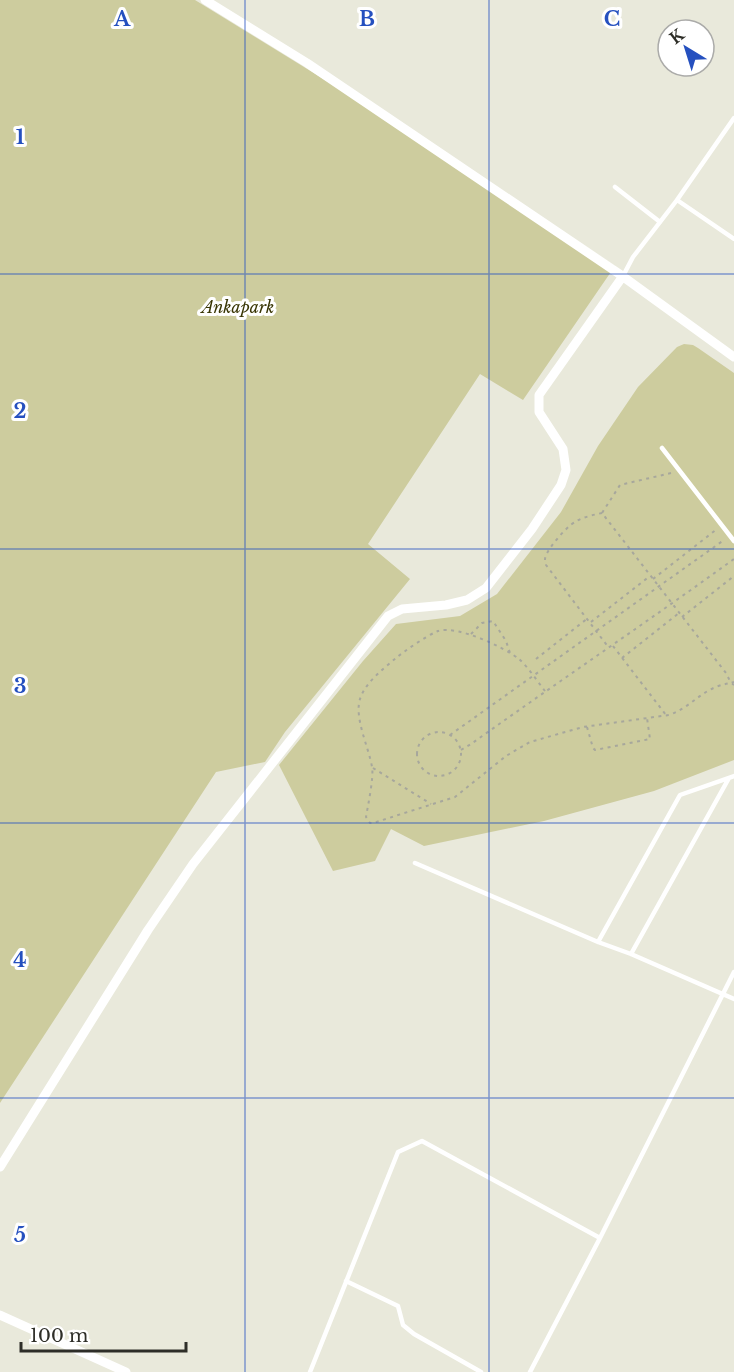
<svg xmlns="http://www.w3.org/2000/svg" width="734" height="1372" font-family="'Libre Baskerville',serif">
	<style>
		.green { fill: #cdcc9e }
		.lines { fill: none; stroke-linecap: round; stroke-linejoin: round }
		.path { stroke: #a7a79c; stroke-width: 2; stroke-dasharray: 3 4.5; stroke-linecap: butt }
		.lane { stroke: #fff; stroke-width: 4.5 }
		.street { stroke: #fff; stroke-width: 9 }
		.grid { fill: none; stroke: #2550bf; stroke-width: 1.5; stroke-opacity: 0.55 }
		.labels { text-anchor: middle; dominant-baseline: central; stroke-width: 6; stroke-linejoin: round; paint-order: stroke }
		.park-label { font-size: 16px; font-style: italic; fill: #383503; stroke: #fff }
		.grid-label { font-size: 20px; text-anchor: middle; font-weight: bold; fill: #2550bf; stroke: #fff; stroke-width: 6; stroke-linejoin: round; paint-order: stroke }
	</style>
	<rect width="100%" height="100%" fill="#e9e9db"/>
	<path class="green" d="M0,0H195L468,168L615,266L523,400L480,374L368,544L410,579L285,732L265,762L216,772L0,1103Z
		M684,344L693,345L698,348L734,373V760L654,791L544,821L424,846L391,829L375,861L333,871L279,765L363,661L396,624L460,616L497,594L561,512L598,446L638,387L677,347Z"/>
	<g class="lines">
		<path class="path" d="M671,473L620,485L602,513L726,673L731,683L734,682
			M602,513C593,515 583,517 575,522C567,526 544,552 545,560C545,562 546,563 546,565L609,648
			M653,579L717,529
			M682,617L734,576
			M591,622L650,576
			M471,634L482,623L493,621L506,641L510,653
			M613,646L666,715
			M622,658L679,613
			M536,659L588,618
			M545,691C537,681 529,668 519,659C504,647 457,625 438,631C426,636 406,650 396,658C383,669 365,683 360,699C354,718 369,748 372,767C374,777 368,805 366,817L370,823H373L455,797L506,756L530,742L583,727L669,715C694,706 702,687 731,683L734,685
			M587,727L593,748L595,750L650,739L647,718
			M417 754a22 22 0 1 1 44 0a22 22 0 1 1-44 0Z
			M450,735L724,540
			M461,750L471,744C558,682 647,622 734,559
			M373,768L431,804"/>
		<path class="lane" d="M615,187L660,222
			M677,200L734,239
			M623,276L633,257L677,200L734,118
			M662,448L734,541
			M415,863L598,942L631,954L734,999
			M598,942L680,795L734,776
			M631,954L729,778
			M346,1281L398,1306L403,1325L414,1334L481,1372
			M310,1372L398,1152L422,1141L600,1238
			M530,1372L600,1238L734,972"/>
		<path class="street" d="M205,0L307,63L618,273L734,357
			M0,1167L148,930L193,864L388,616L402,609L446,605L467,600L486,588L532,529L561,485L566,470L563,449L539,412V395L623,276
			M0,1315L126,1372"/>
	</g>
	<path class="grid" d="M245,0V1372M489,0V1372M0,274H734M0,549H734M0,823H734M0,1098H734"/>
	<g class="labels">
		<g class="park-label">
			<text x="238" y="307">Ankapark</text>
		</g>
	</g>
	<g class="grid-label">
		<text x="122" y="26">A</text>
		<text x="367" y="26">B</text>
		<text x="612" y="26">C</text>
		<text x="20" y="144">1</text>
		<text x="20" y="418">2</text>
		<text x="20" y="693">3</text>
		<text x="20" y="967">4</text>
		<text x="20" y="1242">5</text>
	</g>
	<g transform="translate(686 48) rotate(322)"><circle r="28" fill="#ffffff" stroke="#ababa9" stroke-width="1.5"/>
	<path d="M0-4.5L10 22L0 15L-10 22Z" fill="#2550bf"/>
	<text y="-9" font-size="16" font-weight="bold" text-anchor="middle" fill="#2e2e28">K</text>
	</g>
	<path d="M21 1342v9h165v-9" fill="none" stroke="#2e2e28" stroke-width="3"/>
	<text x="30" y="1342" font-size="18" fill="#2e2e28" stroke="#ffffff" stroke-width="4.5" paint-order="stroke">100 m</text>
</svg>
